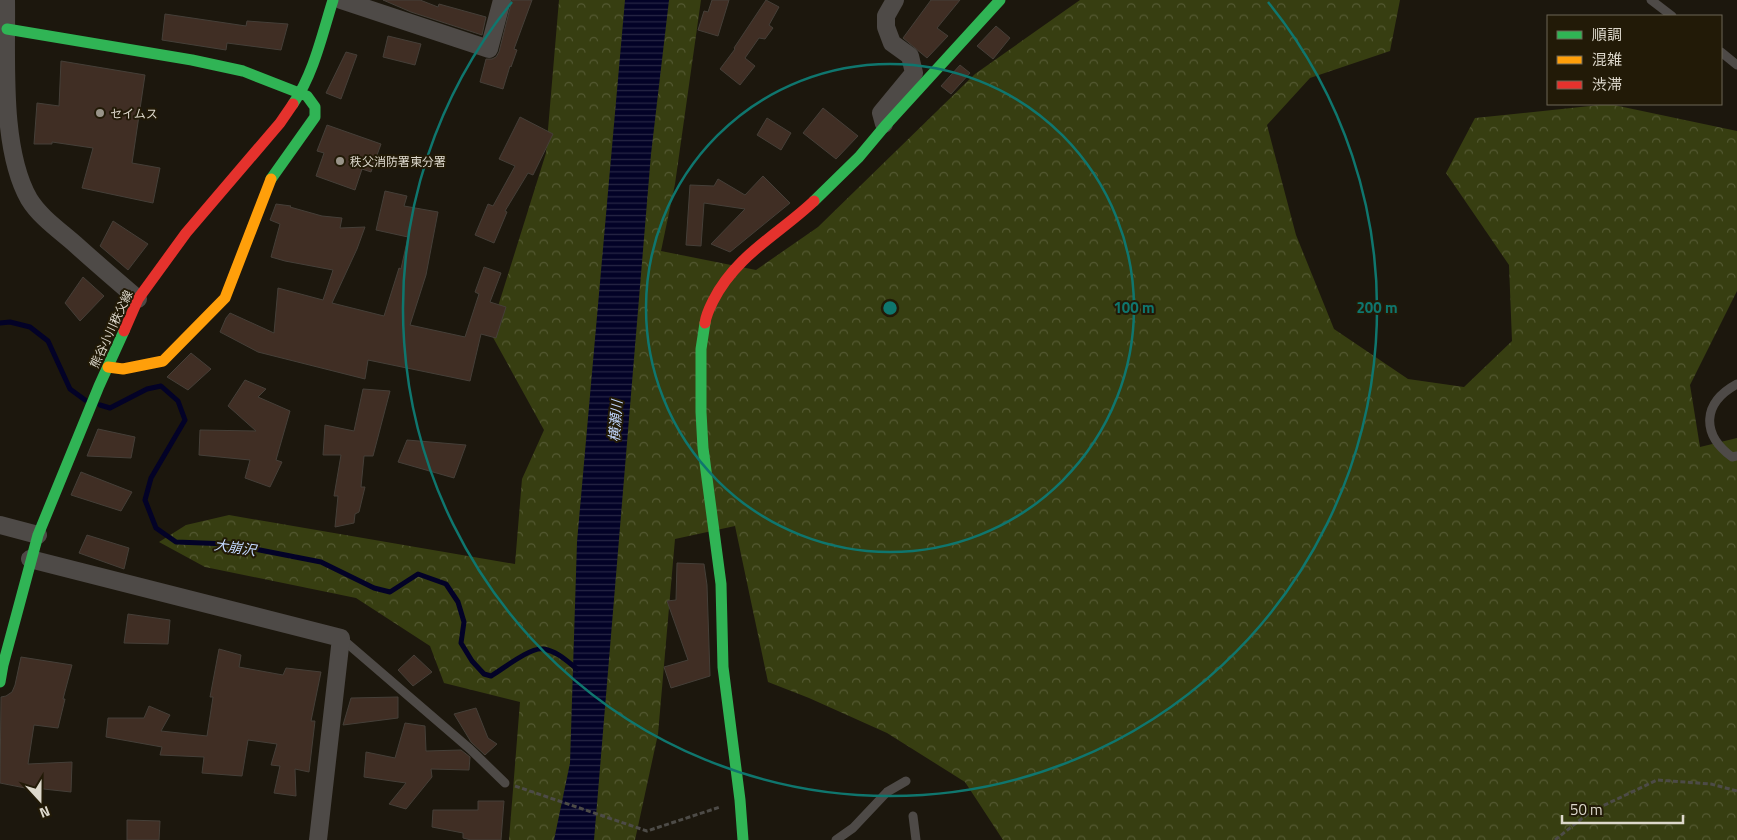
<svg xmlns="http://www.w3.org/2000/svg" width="1737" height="840" font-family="'Titillium Web','Noto Sans JP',sans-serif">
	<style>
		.forest { fill: url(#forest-crowns) }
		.water { fill: url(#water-rules) }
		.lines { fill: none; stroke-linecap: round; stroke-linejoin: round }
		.stream { stroke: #030227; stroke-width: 5 }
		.building { fill: #402e24; stroke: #453f38 }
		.path { stroke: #4d4b47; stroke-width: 3; stroke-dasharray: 5 2.5; stroke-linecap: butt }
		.lane { stroke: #4e4a47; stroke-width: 9 }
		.street { stroke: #4e4a47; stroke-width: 18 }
		.fast { stroke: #30b455; stroke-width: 11 }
		.slow { stroke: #ff9f0a; stroke-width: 11 }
		.jam { stroke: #e5322d; stroke-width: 11 }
		.ring { fill: none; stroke: #0f766e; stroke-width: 2.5 }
		.poi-dot { fill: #999489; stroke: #221a07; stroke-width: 2 }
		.labels { text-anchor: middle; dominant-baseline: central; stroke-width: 4; stroke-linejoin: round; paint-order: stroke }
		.poi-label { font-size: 12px; fill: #ddd8cc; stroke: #221a07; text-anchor: start }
		.street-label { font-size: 12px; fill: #ddd8cc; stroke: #221a07 }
		.water-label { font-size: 14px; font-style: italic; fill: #c2d7fe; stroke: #221a07 }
		.centre { fill: #0f766e; stroke: #221a07; stroke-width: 2.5 }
		.ring-label { font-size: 15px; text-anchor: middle; font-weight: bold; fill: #0f766e; stroke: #221a07; stroke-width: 4; stroke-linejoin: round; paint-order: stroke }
	</style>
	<defs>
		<pattern id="forest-crowns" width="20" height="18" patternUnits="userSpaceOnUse" patternTransform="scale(1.25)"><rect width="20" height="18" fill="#373e11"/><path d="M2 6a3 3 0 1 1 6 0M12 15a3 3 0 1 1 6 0" fill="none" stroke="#545932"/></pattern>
		<pattern id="water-rules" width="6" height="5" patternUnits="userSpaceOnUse" patternTransform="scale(1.25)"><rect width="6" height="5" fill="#030227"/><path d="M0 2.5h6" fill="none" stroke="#272645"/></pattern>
	</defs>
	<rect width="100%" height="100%" fill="#1c170d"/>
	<path class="forest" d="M559,0H701L675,184L661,251L756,270L818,227L975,74L1080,0H1400L1390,51L1310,78L1267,125L1296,235L1334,329L1408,379L1464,387L1512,341L1509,265L1446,173L1475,118L1609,104L1737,131V291L1690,385L1700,447L1737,438V840H1003L965,782L887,733L809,698L768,682L735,526L675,539L658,734L635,840H509L520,702L444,683L430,646L356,598L205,567L159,542L186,525L229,515L515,564L522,479L544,430L490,332L546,153Z"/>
	<path class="water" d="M625,0H669L651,154L594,840H554L570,763L577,542Z"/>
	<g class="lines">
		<path class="stream" d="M0,323L10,322L30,327L48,341L70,389L85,400
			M100,405L110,408L147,389L161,386L178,401L185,420L151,478L145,500L156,528L176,542L229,544L321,562L374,588L390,592L418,574L446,584L458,602L464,622L461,643L472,661L484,674L491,676C503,669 530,647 543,649C557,651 567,661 577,669"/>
	</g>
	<path class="building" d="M383,0H420L438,7L439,4L486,17L482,35L411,12Z
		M512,0H532L514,49L517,50L511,67L510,66L503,89L480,82L486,59H492L496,57L499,52Z
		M712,0H729L718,36L698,30L704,11L708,12Z
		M766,0L779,7L769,25L773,28L765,39L759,38L745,58L755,66L740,85L720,69L735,49L734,48Z
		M931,0H960L937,28L948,36L927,58L903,38Z
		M165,14L246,26L247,21L288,24L281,50L227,43L226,50L162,40Z
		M996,26L1010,38L993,59L977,46Z
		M388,36L421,44L415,65L383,57Z
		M346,52L357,55L341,99L326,93Z
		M61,61L145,75L132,163L160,168L153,203L82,188L93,148L52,142V144H34L37,103L59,106Z
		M960,65L970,73L951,94L941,86Z
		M823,108L858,136L836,159L803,133Z
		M520,117L553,134L533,175L528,173L505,211L507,212L494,243L475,235L488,204L493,206L515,166L499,159Z
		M767,118L791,133L781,150L757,135Z
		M327,125L381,144L371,172L362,169L355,190L316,176L324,153L317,151Z
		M763,176L790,203L730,252L711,244L745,209L704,203L701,246L686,245L690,185L714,186L718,179L745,195Z
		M385,191L407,196L404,206L438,212L426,275L410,325L465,337L479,294L475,292L484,267L501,273L490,302L506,307L496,338L481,334L470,381L368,360L365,379L258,352L220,332L226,318L230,313L274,333L278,288L323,300L333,270L285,261L271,257L280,224L270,220L276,204L291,206L290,207L322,216L342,218L340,228L365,227L357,249L332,303L384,316L399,268L401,269L408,237L376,230Z
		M113,221L148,244L128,270L100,246Z
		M83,277L104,296L80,321L65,303Z
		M191,353L211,369L188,390L167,377Z
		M245,380L266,389L258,397L290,411L276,460L282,462L270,487L245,478L250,460L199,455L200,430L256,431L228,406Z
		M363,389L390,391L373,456H364L361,487H365L359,512L355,514L354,523L335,527L338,496H334L341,455H323L325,425L354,431Z
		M98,429L135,437L131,458L87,456Z
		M407,440L466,445L454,478L398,462Z
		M81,472L132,492L121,511L71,495Z
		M87,535L129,548L124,569L79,553Z
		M677,563L704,564L707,585L710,676L671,688L664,667L688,660L667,601L676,600Z
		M128,614L170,620L168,644L124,643Z
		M219,649L241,655L239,667L283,675L286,668L321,672L311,721H315L309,772L295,769L296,796L274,793L280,766L271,765L277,744L248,740L242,776L202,773L204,757L160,755L162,747L106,737L108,718H144L149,706L170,715L161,731L207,736L213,697H210Z
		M414,655L432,672L413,686L398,670Z
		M21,657L72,665L63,699H65L58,728L34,725L28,764L72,762L71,792L25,787V788L0,783L1,697L6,696L12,692L15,685Z
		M398,697V718L343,725L351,698Z
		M476,708L488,738L497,744L485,755L471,742L454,714Z
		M405,723L425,726L426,751L461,750L470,757L469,770L431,769L432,777L406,809L389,804L406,783L364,777L366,752L395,758Z
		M478,801H504L501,840H471L463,838V833L432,827L433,810H478Z
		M127,820L160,821L159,840H127Z"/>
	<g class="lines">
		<path class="path" d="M515,786L647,831L720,807
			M1555,840L1590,812L1657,780L1711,784L1737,791"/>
		<path class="lane" d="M1651,0L1672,16
			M1721,52L1737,65
			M1737,384C1702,403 1701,434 1732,457L1737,456
			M341,638L470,749L505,783
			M913,816L916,840
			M836,840L853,828L887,792L906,781"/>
		<path class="street" d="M6,0C7,58 0,148 29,199C40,217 59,230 75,244C96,263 117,281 138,299
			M341,0L489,49L502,0
			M884,124L881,113L914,73L910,56L892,43L886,27V16L895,0
			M0,525L38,535
			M30,559L341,638L318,840"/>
		<path class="fast" d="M7,29L192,60L243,71L307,96L315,107V117L271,179
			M293,104C314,73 322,35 333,0
			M814,201L859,157L885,126L1000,0
			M705,323L701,349V412L703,448L721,584L723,667L740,800L743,840
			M0,682L3,665L38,535L99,386L124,331"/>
		<path class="slow" d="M108,367L123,369L163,361L225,298L271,179"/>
		<path class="jam" d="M705,323C706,315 709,309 713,301C736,255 778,235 814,201
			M124,331L138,299L186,233L280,123L293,104"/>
	</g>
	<g class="ring">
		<circle cx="890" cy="308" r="244"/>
		<path d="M1268 2A487 487 0 1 1 512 2"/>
	</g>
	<g class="poi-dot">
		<circle cx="100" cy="113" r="5"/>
		<circle cx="340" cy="161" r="5"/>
	</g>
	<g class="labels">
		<g class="poi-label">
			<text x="110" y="113">セイムス</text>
			<text x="350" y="161">秩父消防署東分署</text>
		</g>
		<g class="street-label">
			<text transform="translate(111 329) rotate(-65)">熊谷小川秩父線</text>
		</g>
		<g class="water-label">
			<text transform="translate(615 421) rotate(-86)">横瀬川</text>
			<text transform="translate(235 547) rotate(8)">大崩沢</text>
		</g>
	</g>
	<circle cx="890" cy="308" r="8" class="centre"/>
	<g class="ring-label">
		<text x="1134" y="313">100 m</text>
		<text x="1377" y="313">200 m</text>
	</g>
	<rect x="1547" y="15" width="175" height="90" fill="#221a07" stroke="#6d6656"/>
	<rect x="1557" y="31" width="25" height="8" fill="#30b455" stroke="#6d6656"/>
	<text x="1592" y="40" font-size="15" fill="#ddd8cc">順調</text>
	<rect x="1557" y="56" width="25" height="8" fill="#ff9f0a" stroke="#6d6656"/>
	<text x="1592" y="65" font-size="15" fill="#ddd8cc">混雑</text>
	<rect x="1557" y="81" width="25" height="8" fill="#e5322d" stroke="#6d6656"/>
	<text x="1592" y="90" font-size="15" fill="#ddd8cc">渋滞</text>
	<g transform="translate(40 800) rotate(159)" stroke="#221a07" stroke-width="4" paint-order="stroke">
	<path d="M0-4L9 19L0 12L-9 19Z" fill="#ddd8cc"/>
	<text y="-8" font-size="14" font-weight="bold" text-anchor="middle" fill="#ddd8cc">N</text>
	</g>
	<path d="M1562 815v8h121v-8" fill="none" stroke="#ddd8cc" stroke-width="2.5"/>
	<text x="1570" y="815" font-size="15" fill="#ddd8cc" stroke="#221a07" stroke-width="4" paint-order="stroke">50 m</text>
</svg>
